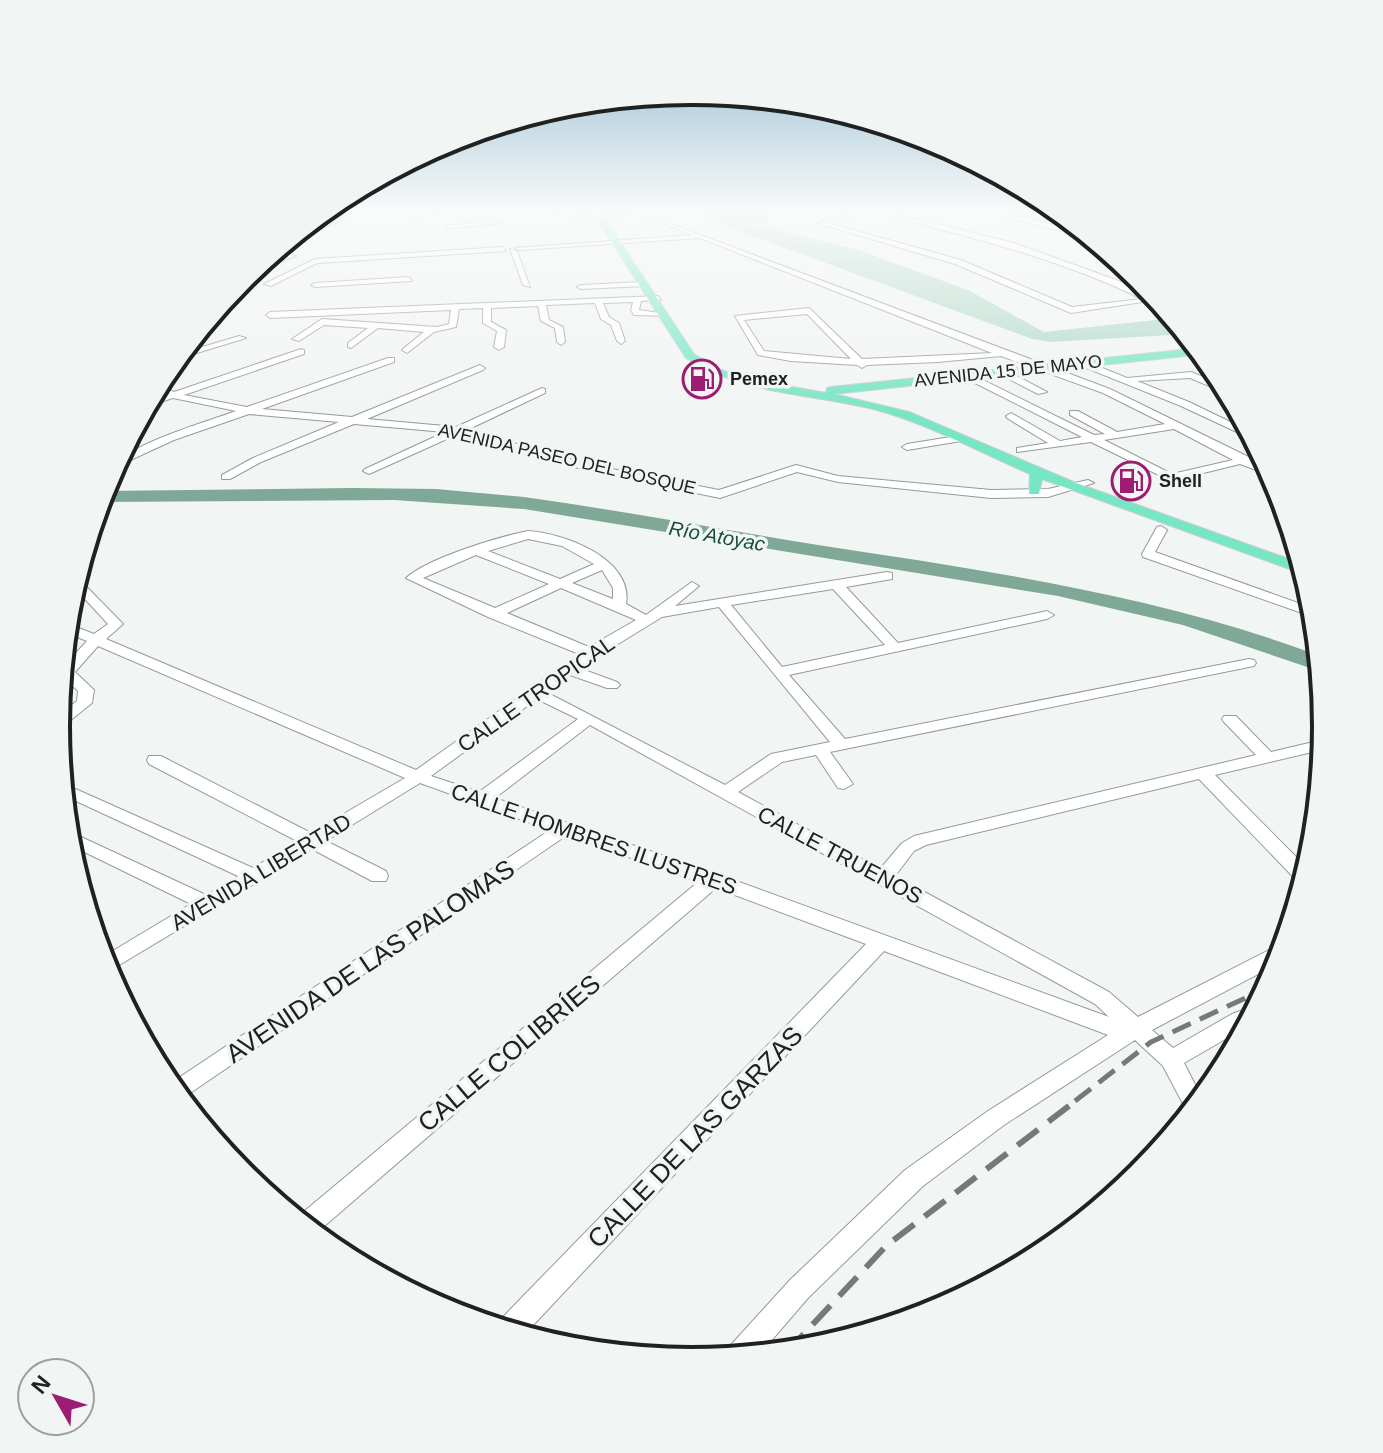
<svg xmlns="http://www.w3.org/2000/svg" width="1383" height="1453" font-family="Helvetica,sans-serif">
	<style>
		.green { fill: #b1d9c7 }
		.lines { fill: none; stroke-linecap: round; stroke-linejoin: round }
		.river { fill: #7fa896; fill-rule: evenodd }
		.minor-casing { stroke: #969a98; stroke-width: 2 }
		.major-casing { stroke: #cecece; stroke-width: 2 }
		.minor { fill: #fff; fill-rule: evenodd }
		.major { fill: #77e6c5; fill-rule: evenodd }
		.rail-far1 { stroke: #777978; stroke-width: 5; stroke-dasharray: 20 10; stroke-linecap: butt }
		.rail { stroke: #777978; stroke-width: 6; stroke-dasharray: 26 13; stroke-linecap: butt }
		.labels { text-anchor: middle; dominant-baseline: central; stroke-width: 7; stroke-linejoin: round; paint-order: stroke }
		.far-street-label { font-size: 18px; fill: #202121; stroke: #f1f5f3 }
		.far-poi-label { font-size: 18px; font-weight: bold; fill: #202121; stroke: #f1f5f3; text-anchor: start }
		.far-water-label { font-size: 20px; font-style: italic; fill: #174d3a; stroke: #f1f5f3 }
		.street-label { font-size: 22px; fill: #202121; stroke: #f1f5f3 }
		.near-street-label { font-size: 26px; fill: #202121; stroke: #f1f5f3 }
		.rim { fill: none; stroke: #202121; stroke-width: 4 }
	</style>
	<rect width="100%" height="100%" fill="#f1f5f3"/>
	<path class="green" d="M726,209H789L755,215L768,216L766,224H752L858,250L968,290L1044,332L1174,318L1187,334L1051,342L1032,339L704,218L708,213Z
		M983,209H1033L1076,224L1129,267L1079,232Z"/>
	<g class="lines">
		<path class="river" d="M346,209H358L339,224L285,242C303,227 326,223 346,209Z
			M352,488L436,489L524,497C623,511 720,529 818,545C989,571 1158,595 1320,656L1322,672L1183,625L1058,596L524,509L394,500L99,502L102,491Z"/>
		<defs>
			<path id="minor" d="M475,209L500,210L408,217L405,215Z
				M517,209H538L613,220L610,222Z
				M865,209H877L1014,243L1119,281L1155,300L1071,313L955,264L817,223ZM871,212C963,235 1056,257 1142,299L1072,307L961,260L828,223Z
				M976,209H988L1072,230L1081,234L1085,239L1078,241L1068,233Z
				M634,210L1110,389L1271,468L1275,477L1240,464L1171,481L1091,442L1017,452V448L1048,443L1007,418L1006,416L1011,413L1060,441L1082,437L963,377V373H969L1094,435L1105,434L1070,415V411H1078L1117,432L1165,424L1103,393L1001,356L938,362L867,365L862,368L857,365L791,361L758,355L735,316L809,308L862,359L992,353L700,238L519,250L515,248L692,235L634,212ZM807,314L851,359L764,351L744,320ZM1174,429L1233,460L1172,474L1104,440Z
				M501,220L503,223L448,228L445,226Z
				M503,247L506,251L317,263L271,286L264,284L315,259Z
				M510,249L517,251L530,287L523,285Z
				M289,254L296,256L247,273L255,266Z
				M409,277L412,281L315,287L311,285L315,283Z
				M642,282L645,286L581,289L577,287L581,285Z
				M658,296L661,300L641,301L639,310L666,314L665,316L634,315L631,310L633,302L603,303L609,317L619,323L625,341L621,344L617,341L611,325L601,319L595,303L546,305L549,320L563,327L565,342L561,345L557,342L555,328L541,321L538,306L491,308V322L506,330L504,347L499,350L494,347L497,331L483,323V308L459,309L456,327L434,332L407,353L402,350L404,348L424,332L378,328L351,348L348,347V343L368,328L324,325L299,341L292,339L322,319L437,327L449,324L451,310L270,318L266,315L270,312Z
				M214,312L216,316L209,317Z
				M239,336L246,338L174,360L179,354Z
				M301,349L304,350V354L184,395L247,407L388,358H394V362L262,409L352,417L480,365L485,368L483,370L367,419L456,427L542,388L545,389V393L467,430L591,465L719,490L796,465L838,476L991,490L1048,489L1088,480L1094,483L1048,497L991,498L838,482L797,472L720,498L589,471L458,434L369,474L363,471L365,469L445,432L354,424L261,462L230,479H222V475L253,458L339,422L249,414L174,440L113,468C125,445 209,421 236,411L173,398L145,407L149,400L164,395L154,391L157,385L174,392Z
				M1079,361H1085L1127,378L1191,372L1227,387L1231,395L1190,378L1137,381L1189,402L1251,432L1256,441L1181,406L1079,365Z
				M1007,374H1013L1047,392L1038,394L1007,378Z
				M957,436L961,437V441L907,450L902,447L907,444Z
				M1161,526L1167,530L1155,552L1315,609L1316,618L1143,557L1142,554L1157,527Z
				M528,531C564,533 634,559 626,604L646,615L692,582L699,586L675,606L887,572L892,573V579L846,587L898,643L1047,611L1054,615L1047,619L789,675L845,739L1249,659L1254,660L1256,663L1254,666L1249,667L830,752L853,784L844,789L838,788L816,755L782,762L738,792L880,869L902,843L914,836L1256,755L1224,722L1222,719L1224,716H1236L1271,752L1326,739L1325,749L1215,775L1309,870L1305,884L1299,883L1199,779L926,845L914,851L895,876L1109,992L1138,1017L1277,946L1286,944L1281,962L1152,1030L1173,1048L1232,1014L1240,1011L1248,1014L1251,1020L1248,1026L1184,1063L1203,1100L1190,1117L1163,1066L1135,1040L1004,1125L923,1186L808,1298L759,1355L726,1359L729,1347L790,1280L905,1170L988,1111L1108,1035L884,951L523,1336L496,1328L498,1322L866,944L716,888L314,1235L295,1219L698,882L567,835L180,1100L168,1085L550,830L420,783L326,841L386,871L388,876L386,881H372L312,849L106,973L101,958L191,904L68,844L66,830L206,895L238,876L63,795L62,783L253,868L297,841L149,764L147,760L149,756H161L311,833L405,778L98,646L75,672L94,690L92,703L62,727L56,729L57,716L77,701L78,691L61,675L62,668L87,641L65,632L66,623L94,634L108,624L73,586L76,576L123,624L106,639L416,770L579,654L488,617L406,578C428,558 498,537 528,531ZM528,539L562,546L594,564L560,579L488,551ZM476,555L549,584L495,608L423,578ZM602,570L613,588V599L572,583ZM561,588L636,620L589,647L507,613ZM833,589L885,645L782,667L731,605ZM719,607L830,742L771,754L725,785L546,692L570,675L607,688H617L620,685L617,682L579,668L662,617ZM537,699L578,719L479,792L431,776ZM590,725L1095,1004L1109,1017L720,875L495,798Z"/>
			<path id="major" d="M623,209H638L607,222L694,354L717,368L742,378L826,393L827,388L831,387L1199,348L1204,354L834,394L909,412L1076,483L1303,564L1306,575L1042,479L1039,494H1029L1030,474C979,452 927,423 873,409C808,393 744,395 686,358L598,221L608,213Z"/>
		</defs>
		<use href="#minor" class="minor-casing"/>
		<use href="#major" class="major-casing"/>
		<use href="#minor" class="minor"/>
		<use href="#major" class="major"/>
		<path class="rail-far1" d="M1075,1101L1151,1042L1269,987"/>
		<path class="rail" d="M786,1353L886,1246L1078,1099"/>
	</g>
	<linearGradient id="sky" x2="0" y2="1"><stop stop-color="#7eafc7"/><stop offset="0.51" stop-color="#f9fafa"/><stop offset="1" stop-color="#f9fafa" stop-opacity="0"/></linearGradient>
	<rect width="1383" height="413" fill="url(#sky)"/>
	<defs>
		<symbol id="fuel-ring" viewBox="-11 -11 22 22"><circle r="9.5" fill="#f1f5f3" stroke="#9d1d72" stroke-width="1.5"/><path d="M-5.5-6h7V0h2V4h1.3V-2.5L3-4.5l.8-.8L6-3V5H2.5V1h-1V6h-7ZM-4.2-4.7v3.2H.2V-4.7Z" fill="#9d1d72"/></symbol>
	</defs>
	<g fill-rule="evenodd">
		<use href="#fuel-ring" x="680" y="357" width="44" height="44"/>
		<use href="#fuel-ring" x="1109" y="459" width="44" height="44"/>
	</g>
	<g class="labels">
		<g class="far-street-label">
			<text transform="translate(1008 371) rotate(-6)">AVENIDA 15 DE MAYO</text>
			<text transform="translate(567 459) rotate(13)">AVENIDA PASEO DEL BOSQUE</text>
		</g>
		<g class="far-poi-label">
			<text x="730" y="379">Pemex</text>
			<text x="1159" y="481">Shell</text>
		</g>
		<g class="far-water-label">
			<text transform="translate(717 536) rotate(10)">Río Atoyac</text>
		</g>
		<g class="street-label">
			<text transform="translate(536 694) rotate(-35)">CALLE TROPICAL</text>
			<text transform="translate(594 839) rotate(19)">CALLE HOMBRES ILUSTRES</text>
			<text transform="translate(840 855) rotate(28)">CALLE TRUENOS</text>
			<text transform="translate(261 872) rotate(-31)">AVENIDA LIBERTAD</text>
		</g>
		<g class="near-street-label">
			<text transform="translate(370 961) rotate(-34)">AVENIDA DE LAS PALOMAS</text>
			<text transform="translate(509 1053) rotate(-40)">CALLE COLIBRÍES</text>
			<text transform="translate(695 1137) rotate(-46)">CALLE DE LAS GARZAS</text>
		</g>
	</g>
	<path d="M0 0H1383V1453H0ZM70 726a621 621 0 1 1 1242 0a621 621 0 1 1-1242 0Z" fill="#f1f5f3" fill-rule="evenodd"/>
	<path class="rim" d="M70 726a621 621 0 1 1 1242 0a621 621 0 1 1-1242 0Z"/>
	<g transform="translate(56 1397) rotate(309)"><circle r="38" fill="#f1f5f3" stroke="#9da09f" stroke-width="2"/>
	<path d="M0-6L14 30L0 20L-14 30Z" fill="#9d1d72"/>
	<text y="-12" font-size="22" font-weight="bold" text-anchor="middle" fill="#202121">N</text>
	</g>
</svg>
